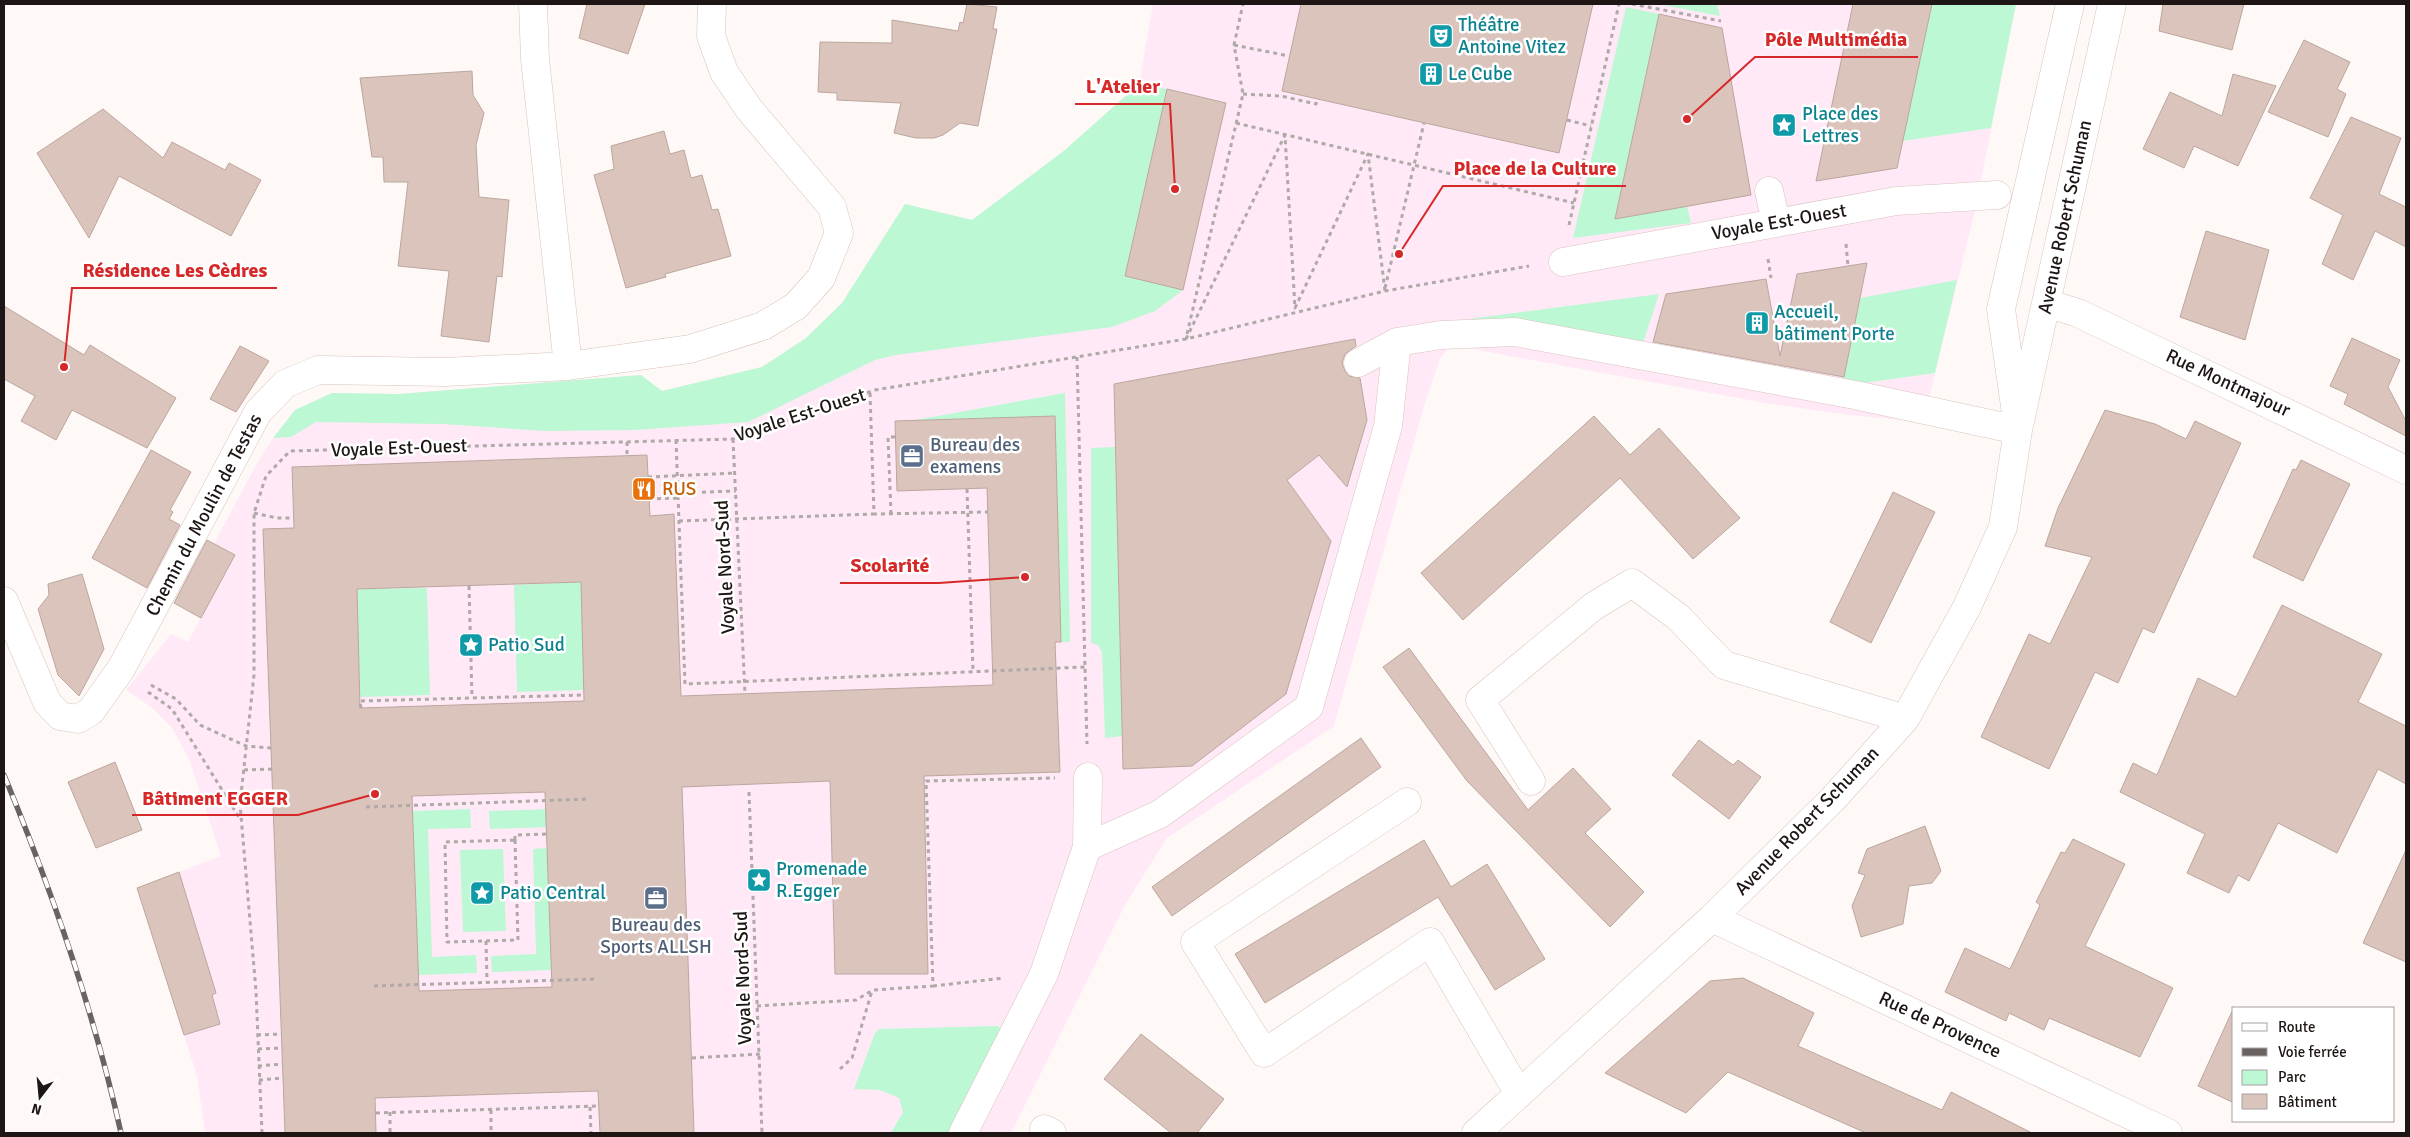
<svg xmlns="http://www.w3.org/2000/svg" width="2410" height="1137" font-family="Signika,sans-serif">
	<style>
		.education { fill: #ffe9f7 }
		.green { fill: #bcf8d3 }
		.building { fill: #dbc4bc; stroke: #bca69e; fill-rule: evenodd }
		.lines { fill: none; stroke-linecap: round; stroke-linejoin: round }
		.minor-casing { stroke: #d9c3bb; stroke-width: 29 }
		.path { stroke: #afa9a7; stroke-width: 3; stroke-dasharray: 4 4; stroke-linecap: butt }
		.minor { stroke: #fff; stroke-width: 28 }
		.rail-casing { stroke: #6a6361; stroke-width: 5.5 }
		.rail { stroke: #fff; stroke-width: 4; stroke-dasharray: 11; stroke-linecap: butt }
		.labels { text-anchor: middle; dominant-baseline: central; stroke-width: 5; stroke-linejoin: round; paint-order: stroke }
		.culture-label { font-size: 19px; fill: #0d838f; stroke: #fff; text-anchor: start }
		.street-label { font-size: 19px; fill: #1e1614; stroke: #fff }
		.service-label { font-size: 19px; fill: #4e5e75; stroke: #fff; text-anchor: start }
		.food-label { font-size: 19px; fill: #c56008; stroke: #fff; text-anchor: start }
		.leader { fill: none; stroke: #d62828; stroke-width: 2 }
		.callout-dot { fill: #d62828; stroke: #fff; stroke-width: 2 }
		.callout-label { font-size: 20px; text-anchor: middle; font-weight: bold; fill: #d62828; stroke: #fff; stroke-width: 5; stroke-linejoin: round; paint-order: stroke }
	</style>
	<rect width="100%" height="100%" fill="#fef9f7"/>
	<path class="education" d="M1153,4H2016L1974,215L1923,422L1849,415L1765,403L1461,347L1447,350L1440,359L1425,403L1334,726L1167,838L1125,905L1011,1133H205L197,1076L137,888L221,856L189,759L172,728L151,707L126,690L171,634L188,642L234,555L214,544L256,465L273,438L295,410L332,393L398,394L641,375L662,391L762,367L806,338L842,303L905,204L972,220L1065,150L1139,84Z"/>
	<path class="green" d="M1658,4H1717L1720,16Z
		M1932,4H2016L1991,128L1902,141Z
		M1626,7L1659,14L1615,219L1687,206L1691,223L1573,238Z
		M1139,84L1167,89L1125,276L1183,290L1155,311L1112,327L896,355L875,360L748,422L635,430L545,431L442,424L316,422L291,437L273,438L295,410L332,393L398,394L641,375L662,391L762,367L806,338L842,303L905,204L972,220L1065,150Z
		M1957,280L1935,373L1842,386L1860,298Z
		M1659,294L1642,346L1468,319Z
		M1065,393L1070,642H1061L1055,417L910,421Z
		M1115,447L1122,736L1105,738L1102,652L1098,645L1091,643V448Z
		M581,582L584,690L517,692L514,585Z
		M427,588L430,695L360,697L357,589Z
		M470,809L471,828L428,829L432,957L476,955L477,973L418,975L413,811Z
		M550,809V827L490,829L489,811Z
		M547,848L551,970L492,972L491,956L536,954L533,849Z
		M503,849L506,931L463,932L460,850Z
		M997,1026L1001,1028L1000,1033L948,1133H891L903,1112L899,1098L880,1090L854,1089L875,1033L879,1029Z"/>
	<path class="building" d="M587,4H645L628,54L579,38Z
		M967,4L997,7L993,29H997L978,126L960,123L943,135L934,138H916L894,133L901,103L837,100V93L818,92L820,42L892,43V20L958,31L960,22L963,23Z
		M1301,4H1593L1559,153L1282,91Z
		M1853,4H1932L1897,168L1816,181Z
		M2163,4H2244L2232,50L2159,31Z
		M1659,14L1722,28L1751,195L1615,219Z
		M2304,40L2350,62L2337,89L2346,94L2328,137L2268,112Z
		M472,71L473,95L484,113L476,145L479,197L509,200L502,277L497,276L489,342L441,336L449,271L398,266L408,182H384L383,157H372L360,78Z
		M2233,74L2276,86L2238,166L2194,146L2184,168L2143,149L2170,92L2222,116Z
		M1167,89L1226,103L1183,290L1125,276Z
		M103,109L163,158L172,142L225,170L229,163L261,180L231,236L119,176L89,238L37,153Z
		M2351,117L2401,138L2379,194L2406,207V247L2375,231L2353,280L2322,264L2343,215L2310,198Z
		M664,131L670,154L684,150L691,178L702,175L712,210L718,209L731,256L665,274L666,277L626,288L594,175L614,169L611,146Z
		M2206,231L2269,250L2245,340L2180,317Z
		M1867,263L1844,377L1653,342L1666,294L1766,279L1780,356L1797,274Z
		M4,306L84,355L90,345L176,398L147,448L72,410L56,440L21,421L35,396L4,379Z
		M2352,338L2400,360L2388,387L2406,421V436L2344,404L2348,394L2330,386Z
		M1355,339L1356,346L1345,354L1342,363L1345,371L1349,376L1360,378L1367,420L1347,487L1319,455L1287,480L1331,541L1286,694L1192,766L1123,769L1114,384Z
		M240,346L269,361L236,412L210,399Z
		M2105,410L2155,424L2186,439L2195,421L2241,443L2154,633L2143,628L2118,683L2095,672L2049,769L1981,737L2029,634L2050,644L2092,557L2045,546L2058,508Z
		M1055,416L1061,642H1055L1060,772L924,776L928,974H835L830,781L682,787L694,1133H600L598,1091L375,1098L376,1133H285L263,529L294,528L292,467L647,455L650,516L674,514L681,696L993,685L987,488L897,491L895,421ZM581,582L584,701L360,708L357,589ZM545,792L552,987L419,991L412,796Z
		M1594,416L1630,455L1659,428L1740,518L1693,559L1620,478L1463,620L1421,573Z
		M151,450L191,472L170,510L173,512L169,519L180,525L147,588L92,558Z
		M2301,460L2350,484L2303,581L2253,557L2293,469L2296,470Z
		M1893,492L1935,512L1871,643L1830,622Z
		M207,540L235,555L201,618L174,603Z
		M82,574L104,649L79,696L58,675L38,609L49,595L48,584Z
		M2282,605L2382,654L2358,702L2406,726V784L2378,769L2337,853L2278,823L2249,881L2238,875L2229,893L2187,873L2205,834L2120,792L2133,763L2157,775L2198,678L2236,697Z
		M1409,648L1528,810L1573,768L1611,809L1585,833L1644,892L1610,927L1467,781L1383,667Z
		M1361,738L1381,767L1172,916L1152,887Z
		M1699,740L1733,765L1738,760L1761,777L1729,819L1672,775Z
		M115,762L142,830L96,848L68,782Z
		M1925,826L1941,871L1932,883L1909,886L1903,924L1861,937L1852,906L1865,875L1858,873L1867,849Z
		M2073,839L2125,864L2085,946L2173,988L2140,1057L2049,1018L2044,1030L2009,1013L2006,1021L1945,992L1965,948L2010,969L2040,905L2036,902L2061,852L2065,853Z
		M1424,840L1451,887L1487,864L1545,959L1495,990L1438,897L1265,1003L1235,954Z
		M2406,850V962L2363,943Z
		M179,872L216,993L212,995L220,1024L184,1035L137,888Z
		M1743,978L1814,1013L1798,1046L1942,1110L1951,1092L2032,1133H1866L1728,1072L1686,1113L1605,1073L1710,981Z
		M2234,1007V1103L2198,1086Z
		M1141,1034L1224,1099L1197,1133H1171L1104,1079Z"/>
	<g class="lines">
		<defs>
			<path id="minor" d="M533,4L535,59L568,366
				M1769,191L1776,222
				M1563,262L1896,201L1997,195
				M2046,303L2078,313L2406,470
				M1358,363L1397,342L1441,335L1515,332L1855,395L2018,430
				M2016,413L2001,309L2070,4
				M4,601L47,702L60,716L78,719L91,711L121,669L258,412L285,384L318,370L445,372L568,366L690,349L763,326L796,306L821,278L839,233L832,207L749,109L724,72L711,36L712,4
				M1531,781L1480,700L1594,606L1632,583L1678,617L1724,665L1905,719
				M1407,802L1195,942L1264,1053L1430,942L1519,1094
				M1087,847L1160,814L1309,707L1388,426L1397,342
				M1712,918L2168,1133
				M1044,1129L1052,1133
				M963,1133L1044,974L1087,847L1088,777
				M1476,1133L1712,918L1833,799L1905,719L1967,607L2003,527L2018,430L2112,4"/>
		</defs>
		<use href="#minor" class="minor-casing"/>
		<path class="path" d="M1632,4L1721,21
			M1234,45L1289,56
			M1243,94L1281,96L1316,104L1317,99
			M1567,120L1591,126
			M1236,123L1574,203
			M1569,225L1619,4
			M1846,244L1848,266
			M1768,259L1771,278
			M1385,288L1424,123
			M1187,334L1243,94L1234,45L1243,4
			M1186,339L1285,135L1295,308L1368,154L1385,291
			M1077,357L1087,744
			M870,393L874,514L988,512
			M733,439L745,694
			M676,440L685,684L1085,667
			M627,442V455
			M648,477L735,473
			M967,489L973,671
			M678,493L736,491
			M649,499L678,498
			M254,513L277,518H294
			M891,514L888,437H895
			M679,521L874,514
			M469,586L472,698
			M151,685L176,699L200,725L246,746L271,748
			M148,692L172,709L240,819
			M361,708L360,701L584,695
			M244,770L272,769
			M749,792L762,1133
			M366,807L589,799
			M515,840L518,940L447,942L445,842Z
			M515,840V835L546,834
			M486,941L487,982
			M374,986L596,979
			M933,986L1004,978
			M757,1006L856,1000L873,990L933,986L926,781L1055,778
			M257,1035L282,1034
			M258,1049L282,1048
			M692,1058L760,1054
			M258,1066L283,1064
			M840,1069L852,1058L872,991
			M259,1080L283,1078
			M590,1107L591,1133
			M491,1110V1133
			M390,1112V1133
			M376,1113L599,1106
			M262,1133L256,991L240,804L254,675V513L266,476L290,451L733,439L875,390L1186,339L1385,291L1529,266"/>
		<use href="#minor" class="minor"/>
		<defs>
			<path id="rail" d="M4,775C52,891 94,1011 121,1133"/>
		</defs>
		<use href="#rail" class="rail-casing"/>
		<use href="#rail" class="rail"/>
	</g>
	<defs>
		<symbol id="theatre-square" viewBox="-11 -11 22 22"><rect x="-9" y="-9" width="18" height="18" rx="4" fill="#0f9aa8" stroke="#fff"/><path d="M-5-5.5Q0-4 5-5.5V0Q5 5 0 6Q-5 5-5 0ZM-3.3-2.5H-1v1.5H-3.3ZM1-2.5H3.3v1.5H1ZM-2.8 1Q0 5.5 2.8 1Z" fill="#fff"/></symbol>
		<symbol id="building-square" viewBox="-11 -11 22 22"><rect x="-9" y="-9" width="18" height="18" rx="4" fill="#0f9aa8" stroke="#fff"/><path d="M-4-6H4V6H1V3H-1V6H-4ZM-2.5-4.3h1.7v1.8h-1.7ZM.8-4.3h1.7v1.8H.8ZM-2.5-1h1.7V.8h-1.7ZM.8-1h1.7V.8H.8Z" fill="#fff"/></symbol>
		<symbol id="sight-square" viewBox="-11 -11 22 22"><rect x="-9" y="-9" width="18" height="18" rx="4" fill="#0f9aa8" stroke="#fff"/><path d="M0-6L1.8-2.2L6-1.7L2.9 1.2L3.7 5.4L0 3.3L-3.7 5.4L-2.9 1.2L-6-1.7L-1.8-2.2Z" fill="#fff"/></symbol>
		<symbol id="office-square" viewBox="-11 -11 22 22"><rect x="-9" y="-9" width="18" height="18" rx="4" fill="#5c6f8a" stroke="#fff"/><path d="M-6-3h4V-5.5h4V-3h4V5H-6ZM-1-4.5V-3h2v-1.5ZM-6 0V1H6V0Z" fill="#fff"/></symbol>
		<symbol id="restaurant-square" viewBox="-11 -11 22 22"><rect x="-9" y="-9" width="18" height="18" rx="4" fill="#e8710a" stroke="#fff"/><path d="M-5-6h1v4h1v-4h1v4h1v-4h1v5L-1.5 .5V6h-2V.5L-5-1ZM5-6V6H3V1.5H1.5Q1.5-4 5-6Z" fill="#fff"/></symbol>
	</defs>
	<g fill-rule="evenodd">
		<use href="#theatre-square" x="1427" y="22" width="28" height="28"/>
		<use href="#building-square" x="1417" y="60" width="28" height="28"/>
		<use href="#sight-square" x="1770" y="111" width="28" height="28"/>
		<use href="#building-square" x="1743" y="309" width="28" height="28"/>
		<use href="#office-square" x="898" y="442" width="28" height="28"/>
		<use href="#restaurant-square" x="630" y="475" width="28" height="28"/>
		<use href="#sight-square" x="457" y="631" width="28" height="28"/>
		<use href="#sight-square" x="745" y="866" width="28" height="28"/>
		<use href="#sight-square" x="468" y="879" width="28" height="28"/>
		<use href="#office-square" x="642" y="884" width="28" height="28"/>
	</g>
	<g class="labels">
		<g class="culture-label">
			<text x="1458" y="25">Théâtre<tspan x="1458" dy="22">Antoine Vitez</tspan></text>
			<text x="1448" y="74">Le Cube</text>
			<text x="1802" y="114">Place des<tspan x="1802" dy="22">Lettres</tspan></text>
			<text x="1774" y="312">Accueil,<tspan x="1774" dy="22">bâtiment Porte</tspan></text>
			<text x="488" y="645">Patio Sud</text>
			<text x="776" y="869">Promenade<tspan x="776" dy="22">R.Egger</tspan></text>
			<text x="500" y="893">Patio Central</text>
		</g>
		<g class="street-label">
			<text transform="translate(2065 217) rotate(-78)">Avenue Robert Schuman</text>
			<text transform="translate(1779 222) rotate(-10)">Voyale Est-Ouest</text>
			<text transform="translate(2228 383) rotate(25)">Rue Montmajour</text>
			<text transform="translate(800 415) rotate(-18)">Voyale Est-Ouest</text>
			<text transform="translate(399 448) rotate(-2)">Voyale Est-Ouest</text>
			<text transform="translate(204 515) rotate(-62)">Chemin du Moulin de Testas</text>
			<text transform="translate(725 567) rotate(-93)">Voyale Nord-Sud</text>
			<text transform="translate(1807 821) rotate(-46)">Avenue Robert Schuman</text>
			<text transform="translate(743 978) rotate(-92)">Voyale Nord-Sud</text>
			<text transform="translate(1940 1025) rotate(25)">Rue de Provence</text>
		</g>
		<g class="service-label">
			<text x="930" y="445">Bureau des<tspan x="930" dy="22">examens</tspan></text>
			<text x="656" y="925" text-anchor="middle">Bureau des<tspan x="656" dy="22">Sports ALLSH</tspan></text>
		</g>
		<g class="food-label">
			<text x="662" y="489">RUS</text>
		</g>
	</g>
	<path class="leader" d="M1687 119L1755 57H1918M1175 189L1170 104H1075M1399 254L1443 186H1626M64 367L72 288H277M1025 577L939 583H840M375 794L298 815H132"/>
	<g class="callout-dot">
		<circle cx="1687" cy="119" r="5"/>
		<circle cx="1175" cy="189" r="5"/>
		<circle cx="1399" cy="254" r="5"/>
		<circle cx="64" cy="367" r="5"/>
		<circle cx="1025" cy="577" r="5"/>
		<circle cx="375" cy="794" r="5"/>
	</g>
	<g class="callout-label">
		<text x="1836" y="46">Pôle Multimédia</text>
		<text x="1123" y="93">L'Atelier</text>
		<text x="1535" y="175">Place de la Culture</text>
		<text x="175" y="277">Résidence Les Cèdres</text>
		<text x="890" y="572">Scolarité</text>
		<text x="215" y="805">Bâtiment EGGER</text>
	</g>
	<rect width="2410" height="1137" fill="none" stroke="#1e1614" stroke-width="10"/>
	<rect x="2232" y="1007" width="162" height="115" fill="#ffffff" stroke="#a5a2a1"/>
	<rect x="2242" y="1023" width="25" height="8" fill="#ffffff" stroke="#a5a2a1"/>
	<text x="2278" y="1032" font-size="15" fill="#1e1614">Route</text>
	<rect x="2242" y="1048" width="25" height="8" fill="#6a6361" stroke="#a5a2a1"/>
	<text x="2278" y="1057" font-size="15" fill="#1e1614">Voie ferrée</text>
	<rect x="2242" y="1070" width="25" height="15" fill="#bcf8d3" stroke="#a5a2a1"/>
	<text x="2278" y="1082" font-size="15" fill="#1e1614">Parc</text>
	<rect x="2242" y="1094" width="25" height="15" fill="#dbc4bc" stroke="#a5a2a1"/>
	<text x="2278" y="1107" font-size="15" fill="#1e1614">Bâtiment</text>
	<g transform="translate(40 1097) rotate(196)" stroke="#ffffff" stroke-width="4" paint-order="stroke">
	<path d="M0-4L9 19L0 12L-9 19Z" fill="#1e1614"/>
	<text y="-8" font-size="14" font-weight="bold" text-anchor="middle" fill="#1e1614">N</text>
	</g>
</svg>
